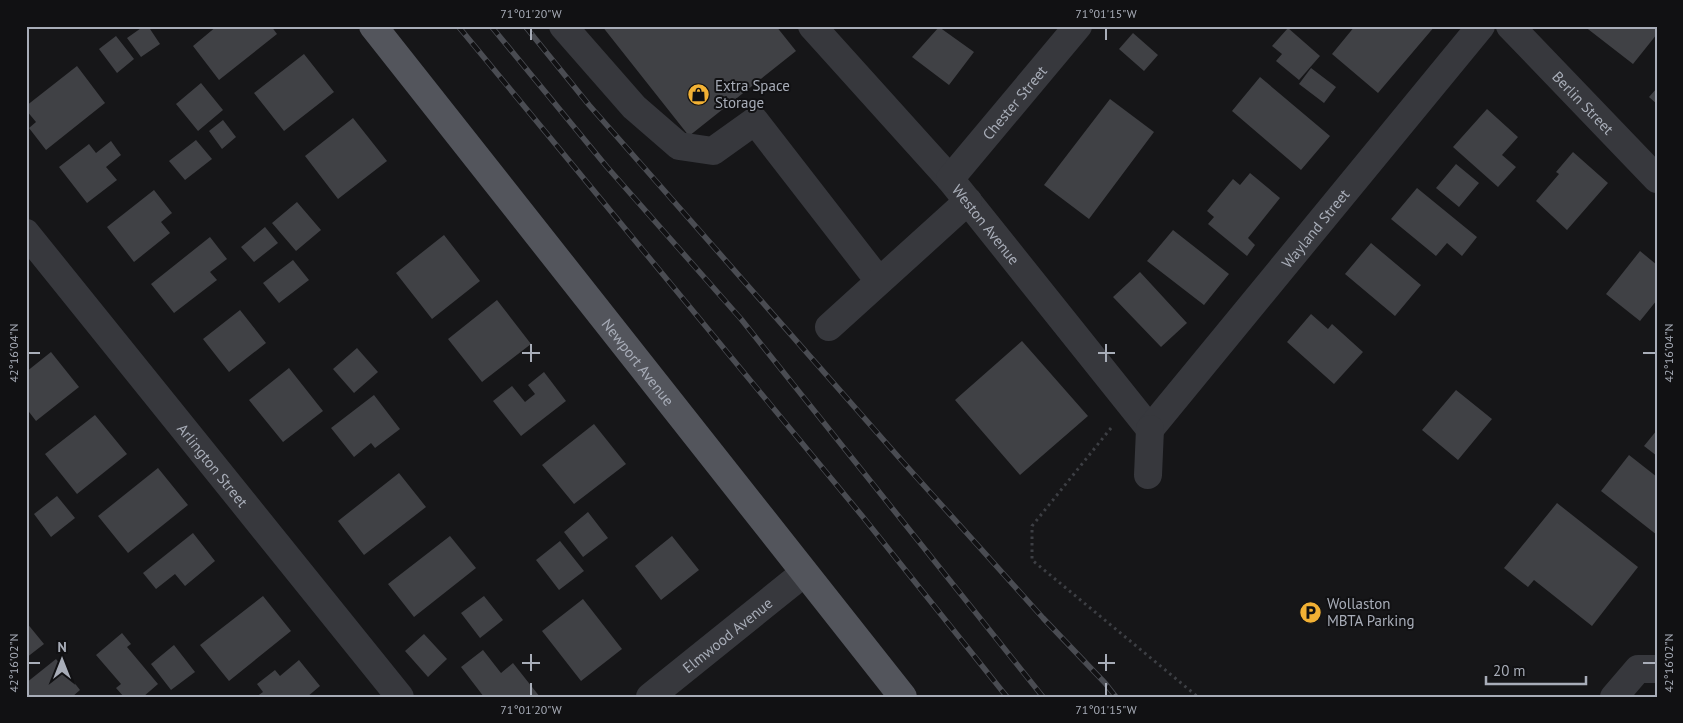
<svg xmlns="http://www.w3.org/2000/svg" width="1683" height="723" font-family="'PT Sans',sans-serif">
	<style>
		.building { fill: #404145 }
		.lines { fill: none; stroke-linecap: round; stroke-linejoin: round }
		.path { stroke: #3d3f44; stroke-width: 3; stroke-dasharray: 2.5 4; stroke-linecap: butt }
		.minor { stroke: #37383d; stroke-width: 28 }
		.major { stroke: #53555c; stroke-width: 28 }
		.rail-casing { stroke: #4a4c52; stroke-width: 5.5 }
		.rail { stroke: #111113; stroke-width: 4; stroke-dasharray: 11; stroke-linecap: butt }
		.ticks { fill: none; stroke: #a8adb8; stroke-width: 2 }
		.labels { text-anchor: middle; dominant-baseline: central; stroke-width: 4; stroke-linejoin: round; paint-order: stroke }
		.poi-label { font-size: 15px; fill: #a8adb8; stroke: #111113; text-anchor: start }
		.street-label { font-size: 15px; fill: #a8adb8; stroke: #111113 }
		.neatline { fill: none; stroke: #a8adb8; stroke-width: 2 }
		.ticks-label { font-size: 12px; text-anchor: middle; fill: #a8adb8 }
	</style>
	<rect width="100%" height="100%" fill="#161618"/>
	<path class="building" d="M144,26H148L160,44L141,57L127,38Z
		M217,26H271L277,34L219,80L193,46Z
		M602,26H776L796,51L689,136Z
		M1355,26H1435L1378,93L1332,54Z
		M1584,26H1652L1657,30V34L1633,64Z
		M939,27L974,52L949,85L912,57Z
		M1288,28L1320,56L1299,80L1276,61L1282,54L1272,46Z
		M1133,33L1158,55L1144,71L1119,49Z
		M116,36L134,59L117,73L99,49Z
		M304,54L334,92L284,131L254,93Z
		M77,66L105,103L46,150L29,128L36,122L26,110V106Z
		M1311,68L1336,87L1324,103L1299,84Z
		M1260,77L1330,136L1301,170L1232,111Z
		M201,83L223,110L198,131L176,104Z
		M1657,88V104L1649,97Z
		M1110,99L1154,132L1089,219L1044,185Z
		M1487,109L1518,137L1502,155L1516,167L1498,187L1453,147Z
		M353,118L387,161L338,199L305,156Z
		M223,120L236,137L222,149L209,131Z
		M196,140L212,159L185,180L169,161Z
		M111,141L121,155L106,167L117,180L87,203L59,167L89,144L96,153Z
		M1573,152L1608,183L1567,230L1536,201L1559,174L1556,172Z
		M1456,164L1479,183L1459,207L1436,188Z
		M1250,173L1280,198L1248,238L1255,245L1247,256L1208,224L1214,217L1207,211L1233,179L1240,185Z
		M1417,188L1477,237L1462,256L1447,243L1436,256L1391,219Z
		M154,190L172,213L161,222L170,233L134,262L107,227Z
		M297,202L321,230L296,251L272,223Z
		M265,227L278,243L254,262L241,247Z
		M1173,230L1229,274L1204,305L1147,261Z
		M444,235L480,281L432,319L396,273Z
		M210,237L227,259L210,272L217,280L174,313L151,284Z
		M1371,243L1421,285L1395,316L1345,274Z
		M1640,251L1657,265V300L1640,321L1606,294Z
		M293,260L309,280L279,303L263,283Z
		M1140,272L1187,323L1161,347L1113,297Z
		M497,300L531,344L482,382L448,339Z
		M240,310L266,343L229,372L203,339Z
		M1311,314L1328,329L1332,324L1363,352L1334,384L1287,342Z
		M1022,341L1088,416L1020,475L955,400Z
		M357,348L378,372L354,393L333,369Z
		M51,352L79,387L36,421L26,408V372Z
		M289,368L323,411L283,442L249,400Z
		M544,372L566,401L521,436L493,401L512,386L525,402L535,394L528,385Z
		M1456,390L1492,419L1458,460L1422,430Z
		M374,395L400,429L375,448L371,443L354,457L331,428Z
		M95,415L127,454L77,494L45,454Z
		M594,424L626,464L574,504L542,465Z
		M1657,430V456L1644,446Z
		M1629,455L1657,477V535L1601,491Z
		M158,468L188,505L128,553L98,516Z
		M399,473L426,507L364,555L338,521Z
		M57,496L75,518L51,537L34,514Z
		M1557,503L1638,567L1592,626L1534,580L1528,587L1504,568Z
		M588,512L608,538L583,557L564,532Z
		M193,533L215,561L185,586L175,574L156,589L143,573Z
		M450,536L476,568L414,617L388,584Z
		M672,536L699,570L661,600L635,566Z
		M560,541L584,571L559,590L536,560Z
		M263,596L291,631L229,681L200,645Z
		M484,596L503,620L480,638L461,613Z
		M583,599L622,649L581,681L542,631Z
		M26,622L44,644L26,658Z
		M122,633L131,644L127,647L158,684L143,697H124L116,688L121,684L96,655Z
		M424,634L447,659L428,677L405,651Z
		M174,645L195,672L171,690L151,664Z
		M483,650L501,673L513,663L540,697H484L461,667Z
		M56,659L80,690L72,697H26V683Z
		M299,660L320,686L307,697H256L263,692L257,684L275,670L280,676Z"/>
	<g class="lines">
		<path class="path" d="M1111,428L1032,526V560L1198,697"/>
		<g class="minor">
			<path d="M563,26L634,107L679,146L713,151L755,121L879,281"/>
			<path id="s1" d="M812,26L950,179L1150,429"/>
			<path id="s2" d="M1510,26L1657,179"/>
			<path id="s3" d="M950,179L1078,26"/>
			<path id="s4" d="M26,233L400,697"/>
			<path d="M829,327L968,201"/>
			<path id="s5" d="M1150,429L1481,26"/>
			<path d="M1148,475L1150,429"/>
			<path id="s6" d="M650,697L804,573"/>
			<path d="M1614,697L1638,669H1657"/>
		</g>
		<path class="major" id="s7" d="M373,26L903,697"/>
		<defs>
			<path id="rail" d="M458,26L863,517L1007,697
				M491,26L607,167L741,319L1043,697
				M525,26L589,105L902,461L1043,618L1105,683L1116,697"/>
		</defs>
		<use href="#rail" class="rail-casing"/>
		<use href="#rail" class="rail"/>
	</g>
	<path class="ticks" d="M531,28V40M1106,28V40M531,344V362M1106,344V362M28,353H40M522,353H540M1098,353H1115M1643,353H1656M531,654V671M1106,654V671M28,663H40M522,663H540M1098,663H1115M1643,663H1656M531,683V696M1106,683V696"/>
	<defs>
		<symbol id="shop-disc" viewBox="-11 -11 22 22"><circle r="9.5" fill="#f2b134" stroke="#111113"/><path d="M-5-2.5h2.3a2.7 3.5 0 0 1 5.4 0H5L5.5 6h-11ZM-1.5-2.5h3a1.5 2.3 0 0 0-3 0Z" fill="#111"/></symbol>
		<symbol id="parking-disc" viewBox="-11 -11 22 22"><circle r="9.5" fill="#f2b134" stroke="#111113"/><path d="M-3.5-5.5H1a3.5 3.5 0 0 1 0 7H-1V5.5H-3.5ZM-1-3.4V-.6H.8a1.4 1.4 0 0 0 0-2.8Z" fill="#111"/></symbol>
	</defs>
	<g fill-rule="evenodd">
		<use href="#shop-disc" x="686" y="82" width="25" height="25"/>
		<use href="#parking-disc" x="1298" y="600" width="25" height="25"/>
	</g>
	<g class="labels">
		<g class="poi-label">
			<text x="715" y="85">Extra Space<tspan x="715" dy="17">Storage</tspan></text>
			<text x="1327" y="603">Wollaston<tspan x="1327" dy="17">MBTA Parking</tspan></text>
		</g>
		<g class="street-label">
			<text stroke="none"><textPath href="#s3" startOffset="100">Chester Street</textPath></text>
			<text stroke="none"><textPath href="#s2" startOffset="106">Berlin Street</textPath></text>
			<text stroke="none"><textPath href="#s1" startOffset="264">Weston Avenue</textPath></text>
			<text stroke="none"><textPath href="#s5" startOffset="260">Wayland Street</textPath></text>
			<text stroke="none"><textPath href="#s7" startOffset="428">Newport Avenue</textPath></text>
			<text stroke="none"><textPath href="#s4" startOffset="298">Arlington Street</textPath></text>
			<text stroke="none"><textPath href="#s6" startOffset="99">Elmwood Avenue</textPath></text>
		</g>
	</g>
	<rect width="1683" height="723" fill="none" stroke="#111113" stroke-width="55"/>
	<g transform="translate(62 660)" stroke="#111113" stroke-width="4" paint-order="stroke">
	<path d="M0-4L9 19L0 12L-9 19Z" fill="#a8adb8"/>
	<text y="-8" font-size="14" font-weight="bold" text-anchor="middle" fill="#a8adb8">N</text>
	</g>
	<path d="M1486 676v8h100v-8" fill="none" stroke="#a8adb8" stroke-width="2.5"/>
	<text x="1493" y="676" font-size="15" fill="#a8adb8" stroke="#111113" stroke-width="4" paint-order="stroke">20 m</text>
	<rect x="28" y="28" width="1628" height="668" class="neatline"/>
	<g class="ticks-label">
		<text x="531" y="18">71°01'20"W</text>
		<text x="1106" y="18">71°01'15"W</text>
		<text transform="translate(14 353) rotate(-90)" y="4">42°16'04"N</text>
		<text transform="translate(1669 353) rotate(-90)" y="4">42°16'04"N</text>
		<text transform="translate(14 663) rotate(-90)" y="4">42°16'02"N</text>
		<text transform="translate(1669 663) rotate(-90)" y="4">42°16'02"N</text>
		<text x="531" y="714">71°01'20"W</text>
		<text x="1106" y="714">71°01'15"W</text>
	</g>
</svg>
